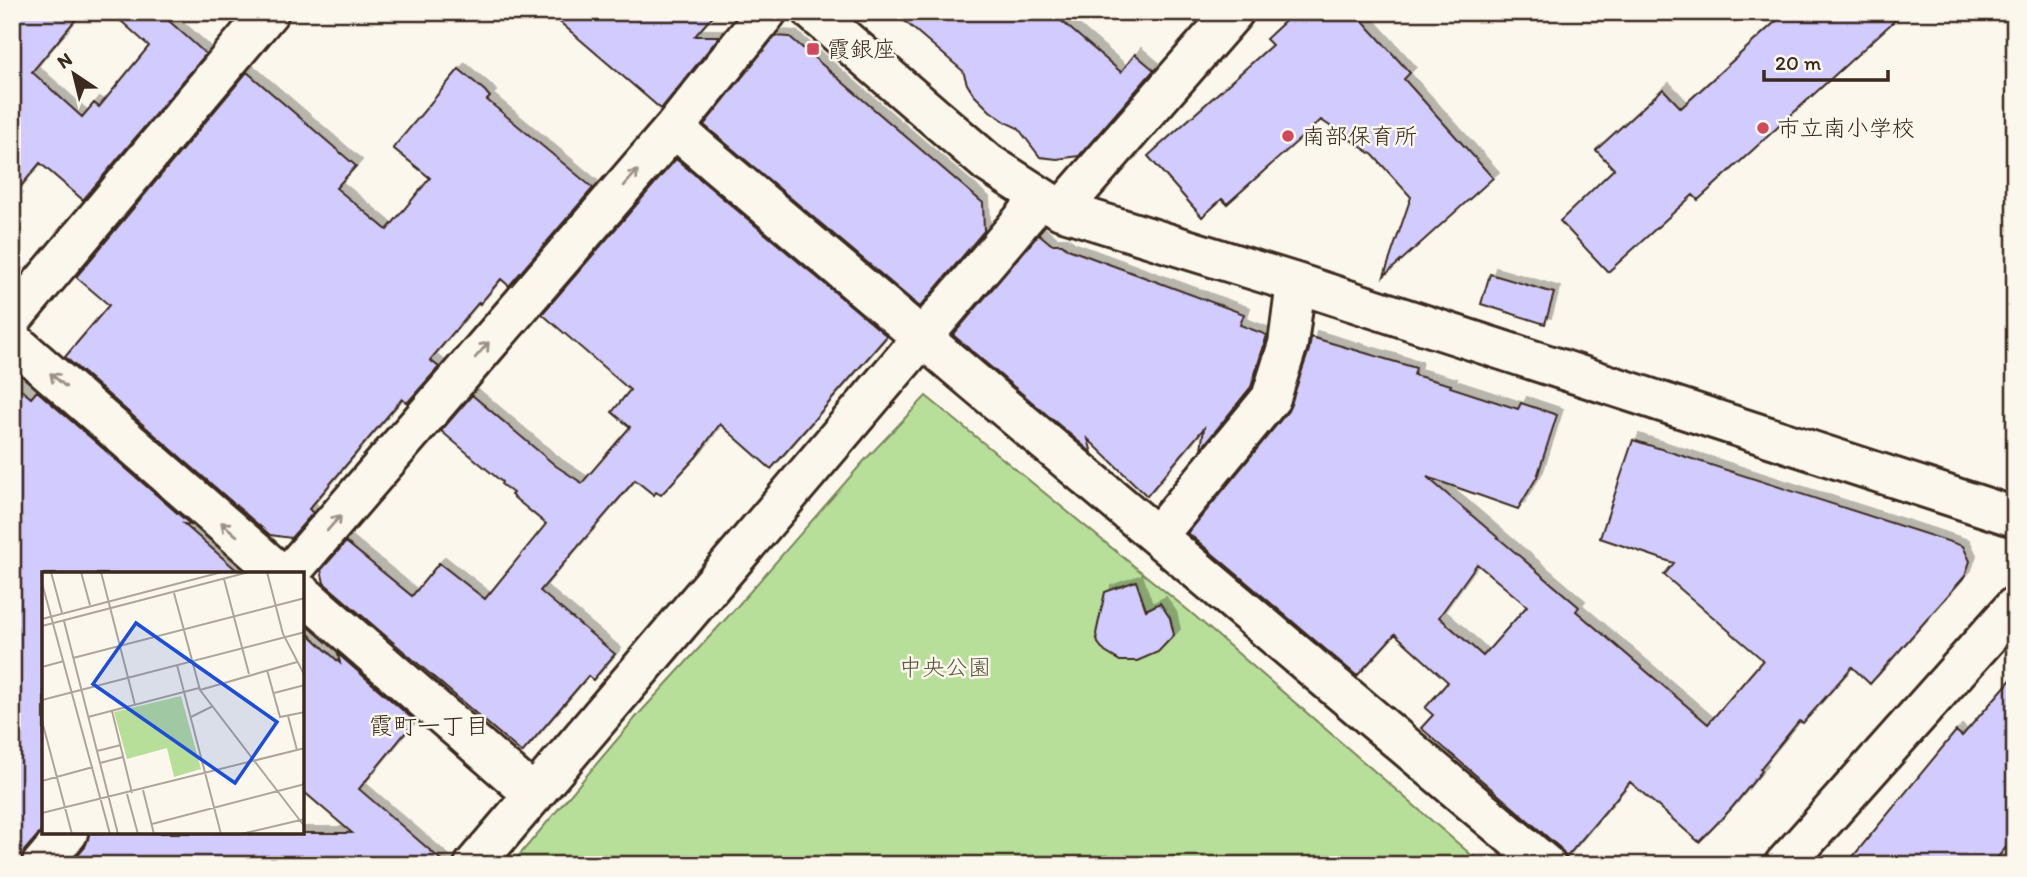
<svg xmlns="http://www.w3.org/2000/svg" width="2027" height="877" font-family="Itim,'Klee One',sans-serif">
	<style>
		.green { fill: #b8df9a; stroke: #7a845c; stroke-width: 2 }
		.building { fill: #d2cbfe; stroke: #3b2a1e; stroke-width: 2; fill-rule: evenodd; filter: url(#shadow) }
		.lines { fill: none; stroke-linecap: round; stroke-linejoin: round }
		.minor-casing { stroke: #3b2a1e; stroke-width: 44 }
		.tertiary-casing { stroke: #3b2a1e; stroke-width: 44 }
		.minor { stroke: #fbf7ec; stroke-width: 38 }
		.tertiary { stroke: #fbf7ec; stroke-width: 38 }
		.oneway { stroke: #9b9085 }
		.poi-dot { fill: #d1495b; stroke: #fbf7ec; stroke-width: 2.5 }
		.labels { text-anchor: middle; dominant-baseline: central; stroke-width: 5; stroke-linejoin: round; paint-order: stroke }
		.poi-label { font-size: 23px; fill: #3b2a1e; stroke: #fbf7ec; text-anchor: start }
		.park-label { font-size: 23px; fill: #5a573d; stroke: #fbf7ec }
		.neighbourhood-label { font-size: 24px; fill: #3b2a1e; stroke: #fbf7ec }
		.inset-road { fill: none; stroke: #aea59a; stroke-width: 2 }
		.view { fill: #1d4ed8; fill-opacity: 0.15; stroke: #1d4ed8; stroke-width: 3.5 }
		.inset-edge { fill: none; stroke: #3b2a1e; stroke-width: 3.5 }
	</style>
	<defs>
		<filter id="shadow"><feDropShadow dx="6" dy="-6" stdDeviation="0" flood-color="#0004"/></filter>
	</defs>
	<rect width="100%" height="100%" fill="#fbf7ec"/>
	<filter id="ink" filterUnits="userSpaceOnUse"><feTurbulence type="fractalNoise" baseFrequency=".0143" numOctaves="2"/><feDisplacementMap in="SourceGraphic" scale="14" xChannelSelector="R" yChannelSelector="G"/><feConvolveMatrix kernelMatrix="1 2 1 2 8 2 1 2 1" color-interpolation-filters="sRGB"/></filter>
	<g filter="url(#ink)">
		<path class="green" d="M926,396L1189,611L1483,865H511L637,716L734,610L864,461Z"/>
		<path class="building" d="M12,12H82L32,72L82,117L94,103L99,107L149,46L111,12H159L206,54L83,200L40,163L12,197Z
			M548,12H716L695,36H720L661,109Z
			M894,12H1051L1121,72L1135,54L1154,70L1079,156L1057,159L1040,157L1018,128L1007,123L990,111L974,95L967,84L963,71Z
			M1295,12H1355L1410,73L1404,79L1493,178L1384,276L1411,197L1373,155L1321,120L1227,204L1222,199L1202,217L1148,156L1272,45L1266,39Z
			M1786,12H1904L1698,200L1693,195L1608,272L1560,221L1614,169L1596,150L1663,89L1681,108Z
			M775,36L790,37L983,203L984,231L920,307L704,125Z
			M459,69L485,91L490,97L487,100L593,188L509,286L501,279L480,304L479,302L430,360L439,367L407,403L402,399L309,509L313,513L291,538L270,535L65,357L109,305L76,277L247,72L356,166L336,188L387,230L430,178L393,148Z
			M676,159L887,336L771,469L720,424L696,457L661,495L656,492L654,495L635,480L540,591L615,654L593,680L588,676L522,753L324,583L321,570L346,542L412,596L439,563L485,599L546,524L511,495L513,493L501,484L502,482L441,431L472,395L556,466L582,483L630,427L612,412L630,390L542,314Z
			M1039,234L1051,244H1062L1068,249L1244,314L1240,325L1267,335L1251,387L1201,449L1204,428L1147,496L1088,439L1092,453L953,335Z
			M1490,274L1554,293L1545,324L1481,304Z
			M1311,337L1416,368L1414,375L1451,385L1450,387L1518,409L1521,403L1557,415L1537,477L1518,509L1427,477L1579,607L1576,611L1708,724L1763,660L1664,575L1674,563L1600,538L1633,440L1963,546L1970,561L1965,576L1870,684L1852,667L1803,723L1799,721L1760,769L1762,771L1730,810L1699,842L1630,782L1566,858L1560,848L1421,728L1433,715L1425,708L1448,682L1395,634L1357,676L1188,533L1288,411L1309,350ZM1477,564L1527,606L1483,656L1439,617Z
			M12,382L31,398L37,391L191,525L184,524L241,574H44V828L24,851L20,865H12Z
			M1136,581L1146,610L1160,603L1170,618L1174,635L1158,652L1137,661H1120L1105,652L1098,643L1096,634L1105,592Z
			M303,629L340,663L338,654L415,721L359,789L447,865H70L85,847L89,833H352L303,791Z
			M2015,675V837L1991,865H1846L1956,731L1962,736Z"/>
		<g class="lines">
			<defs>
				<path id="minor" d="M813,12L988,163L1061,210L1296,283L2015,517
					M674,128C964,374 1256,618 1546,865
					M1061,210L1234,12
					M12,319L269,12
					M12,340L281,574
					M1158,535L1271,398L1288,344L1296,283
					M289,574L674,128L767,12
					M303,594L534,795
					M41,865L68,833
					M474,865L1041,198"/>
				<path id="tertiary" d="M1784,865L2015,606"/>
			</defs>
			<use href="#minor" class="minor-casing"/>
			<use href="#tertiary" class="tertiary-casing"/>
			<use href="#minor" class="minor"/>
			<use href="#tertiary" class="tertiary"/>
		</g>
		<defs><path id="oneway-shaft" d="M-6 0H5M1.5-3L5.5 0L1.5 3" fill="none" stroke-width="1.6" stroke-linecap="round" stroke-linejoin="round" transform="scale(1.75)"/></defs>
		<g class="oneway">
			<use href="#oneway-shaft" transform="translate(631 178) rotate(-49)"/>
			<use href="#oneway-shaft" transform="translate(482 350) rotate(-49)"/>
			<use href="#oneway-shaft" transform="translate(58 380) rotate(-139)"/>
			<use href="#oneway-shaft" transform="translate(334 523) rotate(-49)"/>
			<use href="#oneway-shaft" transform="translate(229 529) rotate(-139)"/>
		</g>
	</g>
	<g class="poi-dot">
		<rect x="806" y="42" width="14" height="14" rx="3.5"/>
		<circle cx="1763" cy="128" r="7"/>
		<circle cx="1288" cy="136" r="7"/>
	</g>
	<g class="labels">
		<g class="poi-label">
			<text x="827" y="49">霞銀座</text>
			<text x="1777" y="128">市立南小学校</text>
			<text x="1302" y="136">南部保育所</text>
		</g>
		<g class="park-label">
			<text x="945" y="667">中央公園</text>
		</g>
		<g class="neighbourhood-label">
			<text x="429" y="725">霞町一丁目</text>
		</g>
	</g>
	<g transform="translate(42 572)">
		<rect width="262" height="262" fill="#fbf7ec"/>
		<path d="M139,124L159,197L132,205L125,176L85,187L72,140Z" fill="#b8df9a"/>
		<path class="inset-road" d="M9,0L20,41M39,0L48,33M59,0L93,133M225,0L241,62L263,104M182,7L207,102M0,11L68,262M132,21L158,118L263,255M0,47L180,0M22,49L76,262M0,54L207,0M31,86L263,26M135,93L179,262M0,95L22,89M225,98L238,145L263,140M158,118L255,90M232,121L263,113M0,128L263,60M70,139L90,221M246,144L255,178M46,145L157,116M149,145L171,134M0,149L30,262M55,179L79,173M58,191L81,185M0,209L51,195M101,218L112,262M85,222L96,262M0,241L263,176M110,252L263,212M199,262L263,247"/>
		<path class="view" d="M94,51L235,150L193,211L51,112Z"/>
		<rect width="262" height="262" class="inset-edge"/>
	</g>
	<rect width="2027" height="877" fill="none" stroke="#fbf7ec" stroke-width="42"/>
	<rect x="21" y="21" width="1985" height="835" fill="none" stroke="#3b2a1e" stroke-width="2.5" filter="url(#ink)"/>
	<g transform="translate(74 74) rotate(325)" stroke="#fbf7ec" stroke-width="5" paint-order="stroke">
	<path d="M0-5L12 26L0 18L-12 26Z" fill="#3b2a1e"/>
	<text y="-10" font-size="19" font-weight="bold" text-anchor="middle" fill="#3b2a1e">N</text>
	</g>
	<path d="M1764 70v10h124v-10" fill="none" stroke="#3b2a1e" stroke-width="3.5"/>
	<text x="1775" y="70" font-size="21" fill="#3b2a1e" stroke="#fbf7ec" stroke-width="5" paint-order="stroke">20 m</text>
</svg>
